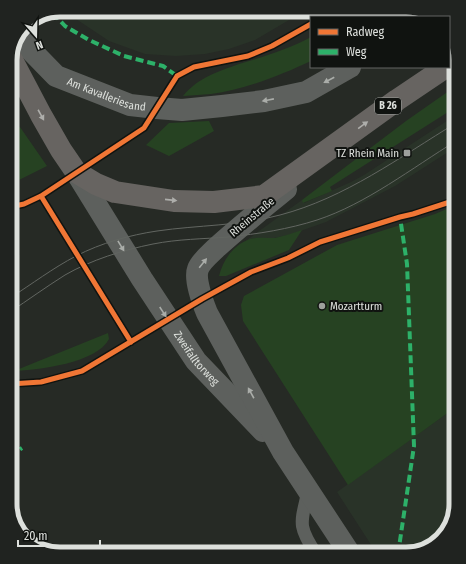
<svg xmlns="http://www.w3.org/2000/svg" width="466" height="564" font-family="'Fira Sans Condensed',sans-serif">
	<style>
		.built { fill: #293328 }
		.green { fill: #264222 }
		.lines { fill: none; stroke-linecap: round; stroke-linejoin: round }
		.service { stroke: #5d605d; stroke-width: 13 }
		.tertiary { stroke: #5d605d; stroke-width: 22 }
		.secondary { stroke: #5d605d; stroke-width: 22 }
		.primary { stroke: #676461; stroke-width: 22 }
		.tram { stroke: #626661; stroke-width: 1 }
		.quiet { stroke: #2db169; stroke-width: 4; stroke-dasharray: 8 4; stroke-linecap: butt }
		.cycleway-casing { stroke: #101310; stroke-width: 8 }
		.cycleway { stroke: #f07635; stroke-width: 5 }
		.oneway { fill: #aaada9 }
		.oneway2 { fill: #aeaeab }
		.poi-dot { fill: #9da09c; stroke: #101310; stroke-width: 1.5 }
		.labels { text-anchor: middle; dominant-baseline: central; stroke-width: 4; stroke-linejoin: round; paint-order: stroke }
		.shield { fill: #101310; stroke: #a0a29f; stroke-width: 1 }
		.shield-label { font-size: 10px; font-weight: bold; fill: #dde0dc }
		.street-label { font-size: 11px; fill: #dde0dc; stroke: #101310 }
		.poi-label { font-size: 11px; fill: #dde0dc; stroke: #101310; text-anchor: end }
		.rim { fill: none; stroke: #dde0dc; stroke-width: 5 }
	</style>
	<rect width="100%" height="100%" fill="#262a25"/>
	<path class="built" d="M64,10H306L255,40L229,49L205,54L176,56L145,54L109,41L67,13Z
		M456,115V147L395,186L326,222L289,235L274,238L250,239L240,245L302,200L304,203L351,182L364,175Z
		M456,407V504L449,529L434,545L406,554H377L337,492Z"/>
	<path class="green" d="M354,10H395L384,17H343Z
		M311,37V61C281,75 244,90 211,94C202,95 193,95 183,96C199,77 217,72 239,64C263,57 289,49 311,37Z
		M456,86V107L330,187L332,191L303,203L302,200L406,121Z
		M209,121L214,131L169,156L146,145L169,123Z
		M20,127L47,166L15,182L14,156L11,130Z
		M456,205V407L348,485L243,321L241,305L244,296L337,245L435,214Z
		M302,230L289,250L226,276H219C223,260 233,245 250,239C258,237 267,238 275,238C284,236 293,233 302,230Z
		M108,333L109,339C97,363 38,370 14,371Z"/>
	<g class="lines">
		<path class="service" d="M308,491C301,523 297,525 316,554"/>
		<g class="tertiary">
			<path id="s1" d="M76,172L142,279L196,361L263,431"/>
			<path d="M286,189C263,208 239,227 216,248C210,254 201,261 198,269C194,279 203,303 207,313L283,452L350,554"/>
		</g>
		<g class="secondary">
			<path d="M430,17H431"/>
			<path id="s2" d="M19,38L56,76L130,105L157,108L182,110L222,106L264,101L306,92L350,67"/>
		</g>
		<path class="primary" d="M10,56L41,115L61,150L76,172L96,184L115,192L174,201L214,202L264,196L397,100L446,67"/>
		<path class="tram" d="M10,298C32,284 53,268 76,256C101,243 130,235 157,231C198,225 240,226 280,215C345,198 400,157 456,123
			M10,312C28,300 46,287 65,275C91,260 123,250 153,244C178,239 203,239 228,237C258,234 289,229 317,220C366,204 412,168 456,141"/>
		<path class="quiet" d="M53,13L65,26L89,40L124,56L163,66L177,76
			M322,17L333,10
			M10,456L22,448
			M398,554L414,446L407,264L400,217"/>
		<defs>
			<path id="cycleway" d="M41,196L131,342
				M10,207L24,204L41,196L144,128L177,76L194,67L248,56L272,46L311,24
				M10,384L41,382L82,371L202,299L251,272L288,258L320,242L400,217L413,214L456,200"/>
		</defs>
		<use href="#cycleway" class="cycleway-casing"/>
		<use href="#cycleway" class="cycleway"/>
	</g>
	<defs><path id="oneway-solid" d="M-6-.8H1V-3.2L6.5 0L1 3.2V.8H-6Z"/></defs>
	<g class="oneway">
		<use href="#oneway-solid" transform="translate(329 80) rotate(152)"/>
		<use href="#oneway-solid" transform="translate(268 100) rotate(169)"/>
		<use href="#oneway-solid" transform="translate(121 246) rotate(59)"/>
		<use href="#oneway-solid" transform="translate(203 263) rotate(-51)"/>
		<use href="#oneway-solid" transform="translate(163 312) rotate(57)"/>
		<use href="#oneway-solid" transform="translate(251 393) rotate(-119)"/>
	</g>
	<g class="oneway2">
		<use href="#oneway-solid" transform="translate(41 115) rotate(61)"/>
		<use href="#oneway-solid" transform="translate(363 125) rotate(-36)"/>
		<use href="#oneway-solid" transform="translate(171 200) rotate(6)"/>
	</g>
	<g class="poi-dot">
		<rect x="403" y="149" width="8" height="8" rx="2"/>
		<circle cx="322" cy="306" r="4"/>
	</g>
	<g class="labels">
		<rect class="shield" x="375" y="98" width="26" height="16" rx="3"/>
		<g class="shield-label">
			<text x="388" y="106">B 26</text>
		</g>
		<g class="street-label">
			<text stroke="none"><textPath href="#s2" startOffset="107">Am Kavalleriesand</textPath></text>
			<text transform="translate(252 217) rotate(-40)">Rheinstraße</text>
			<text stroke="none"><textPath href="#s1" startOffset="222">Zweifalltorweg</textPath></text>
		</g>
		<g class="poi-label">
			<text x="399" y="153">TZ Rhein Main</text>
			<text x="330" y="306" text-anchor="start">Mozartturm</text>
		</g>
	</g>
	<path d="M0 0H466V564H0ZM60 17H406A43 43 0 0 1 449 60V504A43 43 0 0 1 406 547H60A43 43 0 0 1 17 504V60A43 43 0 0 1 60 17Z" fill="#202320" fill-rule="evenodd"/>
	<path class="rim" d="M60 17H406A43 43 0 0 1 449 60V504A43 43 0 0 1 406 547H60A43 43 0 0 1 17 504V60A43 43 0 0 1 60 17Z"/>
	<rect x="310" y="16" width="140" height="52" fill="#101310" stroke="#626562"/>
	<rect x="318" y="29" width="20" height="6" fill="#f07635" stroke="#626562"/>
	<text x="346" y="36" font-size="12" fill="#dde0dc">Radweg</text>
	<rect x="318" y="49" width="20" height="6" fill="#2db169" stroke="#626562"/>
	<text x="346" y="56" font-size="12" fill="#dde0dc">Weg</text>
	<g transform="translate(36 36) rotate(160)" stroke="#101310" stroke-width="3" paint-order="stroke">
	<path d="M0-3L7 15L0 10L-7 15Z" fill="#dde0dc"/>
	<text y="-6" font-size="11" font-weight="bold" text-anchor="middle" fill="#dde0dc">N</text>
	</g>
	<path d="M18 540v6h82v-6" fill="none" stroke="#dde0dc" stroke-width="2"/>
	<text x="24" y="540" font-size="12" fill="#dde0dc" stroke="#101310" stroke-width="3" paint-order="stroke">20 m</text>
</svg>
